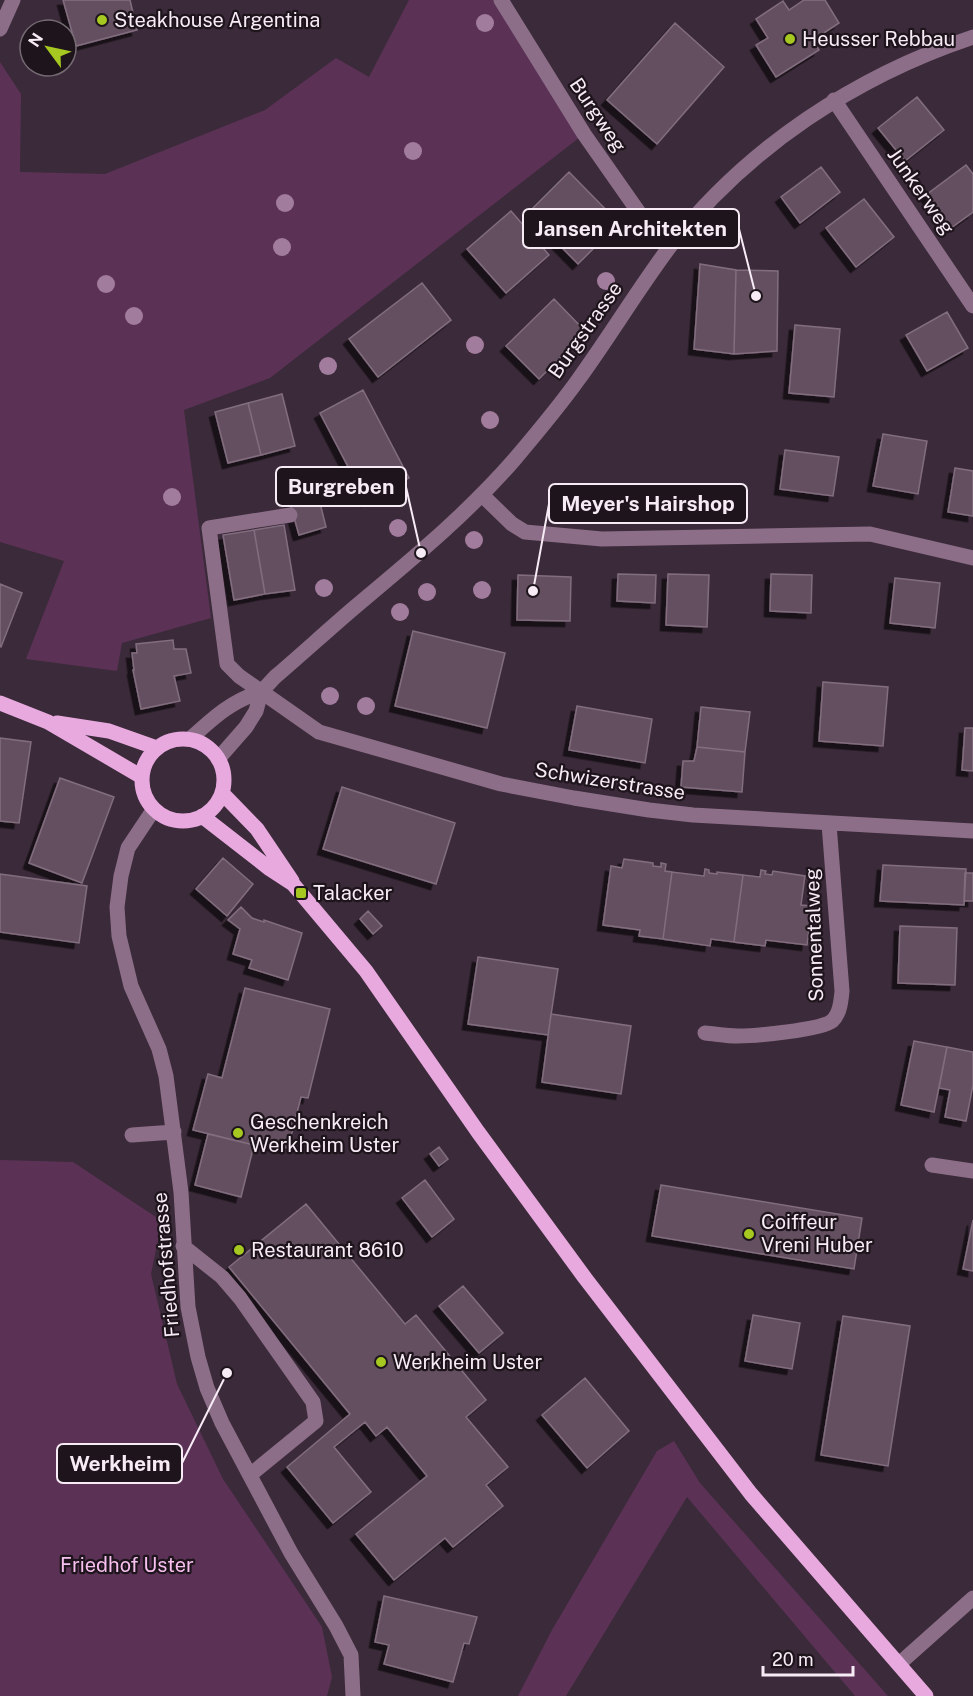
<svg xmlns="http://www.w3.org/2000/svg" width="973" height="1696" font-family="'Public Sans',sans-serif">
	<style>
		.green { fill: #5b3256 }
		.building { fill: #635060; stroke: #826d7f; stroke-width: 1.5; filter: url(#shadow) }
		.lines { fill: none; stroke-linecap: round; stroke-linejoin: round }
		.minor { stroke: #8c6e88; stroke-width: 15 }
		.major { stroke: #e8a9df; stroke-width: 15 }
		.tree { fill: #a27c9d }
		.poi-dot { fill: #a6c820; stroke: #1e151c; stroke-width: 2 }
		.labels { text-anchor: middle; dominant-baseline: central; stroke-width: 4.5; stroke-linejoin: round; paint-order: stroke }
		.poi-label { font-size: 20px; fill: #f7ebf5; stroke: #1e151c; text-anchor: start }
		.street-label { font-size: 20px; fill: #f7ebf5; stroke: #1e151c }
		.park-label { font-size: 20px; fill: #f7bfef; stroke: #1e151c }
		.leader { fill: none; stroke: #f7ebf5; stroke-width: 2 }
		.callout-dot { fill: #f7ebf5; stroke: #1e151c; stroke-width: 2 }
		.callout { fill: #1e151c; stroke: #f7ebf5; stroke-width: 2 }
		.callout-label { font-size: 21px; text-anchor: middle; font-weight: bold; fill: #f7ebf5 }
	</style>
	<defs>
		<filter id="shadow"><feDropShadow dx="-5.5" dy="5.5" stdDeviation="0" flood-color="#0009"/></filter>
	</defs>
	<rect width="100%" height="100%" fill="#3b2a39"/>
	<path class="green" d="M409,0H501L584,134L270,378L184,410L211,618L122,643L117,671L26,659L64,561L0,542V62L21,94L20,172L105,174L265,110L336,58L369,77Z
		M0,1160L73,1162L162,1221L151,1274L177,1384L223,1479L322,1627L332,1677L327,1696H0Z
		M674,1441L700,1483L888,1696H855L687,1497L566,1696H518L552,1630L657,1451Z"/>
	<path class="building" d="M63,0H130L137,30L76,46Z
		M804,0H825L839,23L813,40L819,50L776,77L756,45L768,38L756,19L783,1L789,10Z
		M675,23L724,67L657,144L607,100Z
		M917,97L944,130L905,161L878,128Z
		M966,165L973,174V212L951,228L926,195Z
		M821,167L840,192L800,223L781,197Z
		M569,172L619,223L578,264L528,213Z
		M864,199L894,237L856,267L826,228Z
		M511,211L549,255L506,293L467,249Z
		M700,264L736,270L734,354L694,349Z
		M736,270L778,271L777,351L734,354Z
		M422,283L451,320L378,377L349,339Z
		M554,299L586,332L539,379L506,346Z
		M947,312L968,348L927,371L906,335Z
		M795,325L840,329L834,397L789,393Z
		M363,390L409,478L366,501L320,413Z
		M282,394L295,446L261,455L248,403Z
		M248,403L261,455L228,463L215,412Z
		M883,434L927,441L918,494L873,486Z
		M785,450L839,457L833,496L780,489Z
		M955,468L973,471V516L948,512Z
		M318,495L326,527L299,535L290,503Z
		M284,525L295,590L265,594L254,530Z
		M254,530L265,594L234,600L223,535Z
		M618,574L656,575L655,603L617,601Z
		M668,574L709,575L707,627L666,625Z
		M771,574L812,575L811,613L770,611Z
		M518,575L571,577L570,621L517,620Z
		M895,578L940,583L935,628L890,623Z
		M0,584L22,593L1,647L0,646Z
		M413,631L505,653L487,728L395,706Z
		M173,640L174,649H186L191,673L174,676L180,701L141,709L133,670H134L132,653H137L136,644Z
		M823,682L888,687L883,746L819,741Z
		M577,706L652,719L645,763L569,750Z
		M701,707L750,712L745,752L697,747Z
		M965,728H973V771L962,770Z
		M0,738L31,742L19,823L0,821Z
		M697,747L745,752L742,792L681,787L683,761H694Z
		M60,778L114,797L82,883L29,863Z
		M342,787L455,823L436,884L323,849Z
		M223,858L253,884L227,916L196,889Z
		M624,859L653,863V866L661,867V863L666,864L665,871L672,872L663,939L639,936L640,930L603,925L611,866L622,868Z
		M883,865L966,869L964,905L880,901Z
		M705,869L709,870V873L717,874V872L743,875L734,942L711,939L710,946L663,939L672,872L704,876Z
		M761,870L766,871L765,874L772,875L773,871L805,876L801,905L812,906L807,945L766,940L765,946L734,942L743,875L760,877Z
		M965,873H973V901H964Z
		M0,874L87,886L79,943L0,932Z
		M241,907L252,918L264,922V920L302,933L288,980L249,968L252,960L233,954L240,929L228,920Z
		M368,911L382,926L373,934L360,919Z
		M900,926L957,928L955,985L898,983Z
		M478,957L558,969L548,1035L468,1024Z
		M245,988L330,1009L308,1098L301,1097L288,1148L256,1140L254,1145L193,1130L208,1074L222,1078Z
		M551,1014L631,1026L621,1094L542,1082Z
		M914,1041L947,1047L934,1112L901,1105Z
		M947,1047L973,1052V1085L966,1121L945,1117L950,1090L939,1088Z
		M208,1134L254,1145L241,1197L195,1185Z
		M439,1147L448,1159L439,1166L430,1154Z
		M425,1180L454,1219L432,1237L402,1198Z
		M661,1185L862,1218L854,1269L652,1236Z
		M306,1204L405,1324L416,1315L486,1400L466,1417L508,1467L486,1485L503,1506L453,1547L445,1538L394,1580L356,1534L427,1476L387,1427L376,1436L365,1422L334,1447L371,1492L333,1523L287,1467L350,1414L229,1267Z
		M973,1220V1271L963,1269Z
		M463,1286L503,1333L479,1353L439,1306Z
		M753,1315L800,1323L792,1369L745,1361Z
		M843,1316L910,1326L888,1466L821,1455Z
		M585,1378L629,1431L587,1468L542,1415Z
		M384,1596L477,1617L469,1644L464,1643L453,1682L384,1664L389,1645L375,1642Z"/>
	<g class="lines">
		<path class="minor" d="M501,0L584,134L647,224L672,244
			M0,29L13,0
			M834,100L973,306
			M482,495L512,524L525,532L602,539L870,534L973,558
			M290,515L209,528L227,664L239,676L319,732L501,784L574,798L649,810L693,815L973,831
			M190,739C212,719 232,700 261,692
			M218,759L246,727L256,711L261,692L275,677C302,654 328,630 355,607C412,559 465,516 514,460C536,434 558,408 578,380C610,336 638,289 671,245C748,147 856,76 973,37
			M154,809L128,848L121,876L117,907L119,936L131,986L159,1049L166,1076L181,1192L188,1307L198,1357L207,1388L222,1423L291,1553L336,1626L351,1655L353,1696
			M705,1033C716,1034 727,1036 738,1036C754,1036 821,1030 832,1021C840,1014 841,1001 842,991L829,824
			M132,1135L174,1132
			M932,1165L973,1171
			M183,1246L222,1277L240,1298L313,1402L316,1421L250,1475
			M899,1664L973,1598"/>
		<path class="major" d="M0,703L48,722L142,777
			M57,723L109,731L157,748
			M142 780a41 41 0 1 1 82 0a41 41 0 1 1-82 0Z
			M222,793L257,829L292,881
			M202,816L270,869L293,884L366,971L478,1132L585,1278L751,1494L926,1696"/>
	</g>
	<g class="tree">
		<circle cx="485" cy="23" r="9"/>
		<circle cx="413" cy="151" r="9"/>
		<circle cx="285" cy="203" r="9"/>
		<circle cx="282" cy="247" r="9"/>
		<circle cx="606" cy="281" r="9"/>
		<circle cx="106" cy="284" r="9"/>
		<circle cx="134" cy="316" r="9"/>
		<circle cx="475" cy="345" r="9"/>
		<circle cx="328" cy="366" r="9"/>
		<circle cx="490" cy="420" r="9"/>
		<circle cx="172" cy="497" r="9"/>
		<circle cx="398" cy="528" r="9"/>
		<circle cx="474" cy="540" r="9"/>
		<circle cx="324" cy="588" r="9"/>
		<circle cx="482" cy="590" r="9"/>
		<circle cx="427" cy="592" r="9"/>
		<circle cx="400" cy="612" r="9"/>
		<circle cx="330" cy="696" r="9"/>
		<circle cx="366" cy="706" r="9"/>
	</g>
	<g class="poi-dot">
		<circle cx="102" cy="20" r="6"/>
		<circle cx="790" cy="39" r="6"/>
		<rect x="295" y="887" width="12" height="12" rx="3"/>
		<circle cx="238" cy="1133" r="6"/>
		<circle cx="749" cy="1234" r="6"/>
		<circle cx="239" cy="1250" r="6"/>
		<circle cx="381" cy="1362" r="6"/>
	</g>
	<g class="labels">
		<g class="poi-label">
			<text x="114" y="20">Steakhouse Argentina</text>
			<text x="802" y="39">Heusser Rebbau</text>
			<text x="313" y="893">Talacker</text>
			<text x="250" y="1122">Geschenkreich<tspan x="250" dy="23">Werkheim Uster</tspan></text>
			<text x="761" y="1222">Coiffeur<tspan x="761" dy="23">Vreni Huber</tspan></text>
			<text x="251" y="1250">Restaurant 8610</text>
			<text x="393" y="1362">Werkheim Uster</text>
		</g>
		<g class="street-label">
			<text transform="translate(598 115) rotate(56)">Burgweg</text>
			<text transform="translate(921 191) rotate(55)">Junkerweg</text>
			<text transform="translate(585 330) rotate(-55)">Burgstrasse</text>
			<text transform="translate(610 781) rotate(9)">Schwizerstrasse</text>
			<text transform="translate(814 935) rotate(-92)">Sonnentalweg</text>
			<text transform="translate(166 1265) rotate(-95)">Friedhofstrasse</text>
		</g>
		<g class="park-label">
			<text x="127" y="1565">Friedhof Uster</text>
		</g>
	</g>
	<path class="leader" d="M756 296L739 229M421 553L406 487M533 591L549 504M227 1373L182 1463"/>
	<g class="callout-dot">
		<circle cx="756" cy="296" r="6"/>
		<circle cx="421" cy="553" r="6"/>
		<circle cx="533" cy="591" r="6"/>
		<circle cx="227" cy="1373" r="6"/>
	</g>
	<g class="callout">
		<rect x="523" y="209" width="216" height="39" rx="6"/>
		<rect x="276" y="467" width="130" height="39" rx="6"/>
		<rect x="549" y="484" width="198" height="39" rx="6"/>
		<rect x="57" y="1444" width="125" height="39" rx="6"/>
	</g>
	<g class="callout-label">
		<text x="631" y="236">Jansen Architekten</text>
		<text x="341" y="494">Burgreben</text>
		<text x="648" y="511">Meyer's Hairshop</text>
		<text x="120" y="1471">Werkheim</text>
	</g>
	<g transform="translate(48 48) rotate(303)"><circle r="28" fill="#1e151c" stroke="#756b73" stroke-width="1.5"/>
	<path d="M0-4.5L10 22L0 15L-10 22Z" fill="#a6c820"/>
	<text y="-9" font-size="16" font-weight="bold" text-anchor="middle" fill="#f7ebf5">N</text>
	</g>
	<path d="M763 1666v9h90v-9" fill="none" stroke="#f7ebf5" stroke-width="3"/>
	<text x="772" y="1666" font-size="18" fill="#f7ebf5" stroke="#1e151c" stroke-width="4.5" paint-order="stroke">20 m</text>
</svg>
